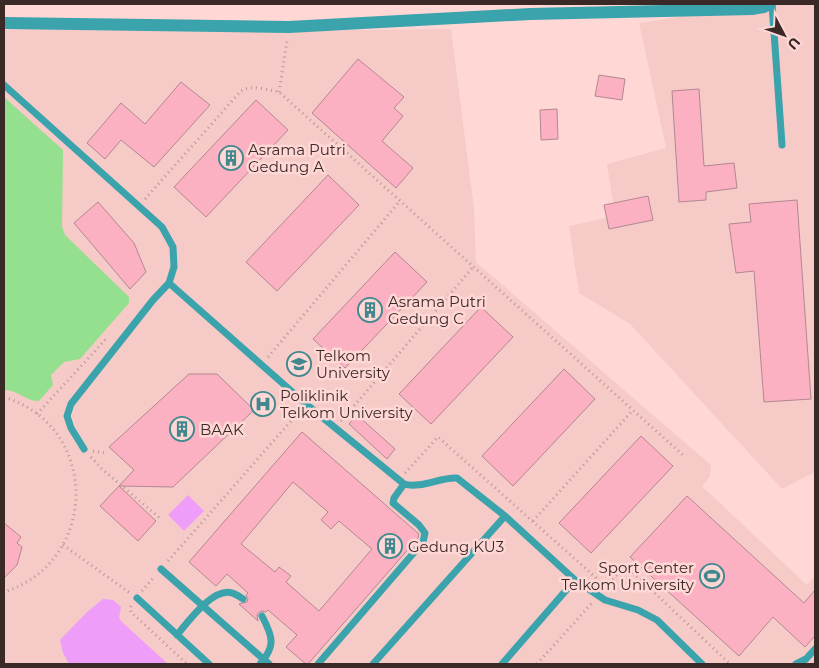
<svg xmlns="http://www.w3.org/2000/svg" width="819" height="668" font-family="Montserrat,sans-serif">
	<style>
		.built { fill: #f6cac7 }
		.green { fill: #95e08f }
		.water { fill: #ee9ef9 }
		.building { fill: #fcb1c3; stroke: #b28792; fill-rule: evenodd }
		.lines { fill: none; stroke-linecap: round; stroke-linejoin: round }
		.path { stroke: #b69795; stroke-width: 3; stroke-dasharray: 1 4; stroke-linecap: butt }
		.lane { stroke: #3aa3ac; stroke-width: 7 }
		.street { stroke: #3aa3ac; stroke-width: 12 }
		.labels { text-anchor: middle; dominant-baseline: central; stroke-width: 5; stroke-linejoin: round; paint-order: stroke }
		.poi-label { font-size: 15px; fill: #3b2928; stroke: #ffd8d6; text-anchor: start }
	</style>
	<rect width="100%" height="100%" fill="#ffd8d6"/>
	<path class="built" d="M760,4H815V472L782,489L630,324L579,293L569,226L615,216L607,164L666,148L639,23Z
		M83,27L276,31L451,29L474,208L476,262L711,465L710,477L702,486L807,585L815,576V664H4V30Z"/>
	<path class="green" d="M4,97L63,150L62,227L65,235L129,297V303L80,359L64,362L51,375L53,385L39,401C26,402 19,390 4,390Z"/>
	<path class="water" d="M188,495L204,511L184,531L168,515Z
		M103,599L113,600L121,607L119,618L122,622L168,664H69L63,653L60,640L86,613Z"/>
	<path class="building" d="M358,59L404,97L394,108L403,116L382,141L413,168L396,188L312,113Z
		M599,75L625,79L622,100L595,96Z
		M181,82L210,105L154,167L121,140L105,159L87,143L121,103L145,124Z
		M699,89L704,166L734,163L737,188L706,192V200L679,202L672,91Z
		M256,100L288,130L206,217L174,187Z
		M557,109L558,139L541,140L540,110Z
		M328,175L359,205L277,291L246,262Z
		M648,196L653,220L609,229L604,205Z
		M797,200L811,399L764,402L754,271L736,273L729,224L751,222L749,204Z
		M98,202L134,243L146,272L130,289L74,223Z
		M395,252L427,282L345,368L313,339Z
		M481,307L513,337L431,424L399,394Z
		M564,369L595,399L513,486L482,456Z
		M189,374H217L254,410L173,487L119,486L134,470L109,447Z
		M357,415L395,449L387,459L349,424Z
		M302,432L419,534L418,538L308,664H306L286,647L297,635L268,610L266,612L262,611L258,613L257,616L258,621L239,604L247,602L248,599L246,595L248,593L227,574L216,586L189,562ZM293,482L328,512L321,520L331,529L339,521L372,549L319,611L286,582L291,576L279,567L275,572L241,544Z
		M641,436L673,466L591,553L559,523Z
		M119,486L156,521L138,541L100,506Z
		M687,496L804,603L815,590V636L805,647L773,617L739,656L630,557Z
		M4,523L21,537L17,543L22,547L17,565L4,578Z"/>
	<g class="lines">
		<path class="path" d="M279,92L287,41
			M145,199L241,91C252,84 267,90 279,92L684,456
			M268,357L400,201
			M4,397C101,427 99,562 4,592
			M37,414L106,339
			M341,421L474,266
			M93,451L105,453
			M91,457L102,469L162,520
			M405,473L438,437L603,584
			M533,521L633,410
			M63,545L130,593
			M168,561L299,412
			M606,587L625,565L730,664
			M142,591L154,577
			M131,606L130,609L131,612L187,664
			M537,664L592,603"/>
		<path class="lane" d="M772,4L782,145
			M4,85L162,227L173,247L174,267L169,283L153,300L71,404L67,416L71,428L84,449
			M169,283L306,404L404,484C421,489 440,477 457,478L505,516L575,580L605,600L638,610L657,620L702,664
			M161,569L269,664
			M137,598L209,664
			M177,635C188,622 213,587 232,593C236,594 240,597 243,599
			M260,664C276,646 273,637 262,616
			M318,664L423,542L425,533L419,525L393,503L394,498L404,484
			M373,664L505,516
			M502,664L575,580
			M796,664L806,659L815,649"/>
		<path class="street" d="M4,23L289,27L530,14L752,9L764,7L770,4"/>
	</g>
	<defs>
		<symbol id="building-ring" viewBox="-11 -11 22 22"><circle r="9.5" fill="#ffd8d6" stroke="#40888d" stroke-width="1.5"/><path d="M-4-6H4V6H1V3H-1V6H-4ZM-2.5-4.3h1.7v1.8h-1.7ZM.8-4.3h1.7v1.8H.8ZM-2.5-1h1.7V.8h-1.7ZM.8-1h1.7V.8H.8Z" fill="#40888d"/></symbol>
		<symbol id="university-ring" viewBox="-11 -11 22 22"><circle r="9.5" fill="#ffd8d6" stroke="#40888d" stroke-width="1.5"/><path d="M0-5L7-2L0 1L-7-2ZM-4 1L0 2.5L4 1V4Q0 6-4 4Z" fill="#40888d"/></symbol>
		<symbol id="hospital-ring" viewBox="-11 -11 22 22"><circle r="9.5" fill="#ffd8d6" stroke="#40888d" stroke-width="1.5"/><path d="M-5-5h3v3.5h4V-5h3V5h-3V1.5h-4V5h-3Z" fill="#40888d"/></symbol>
		<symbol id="stadium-ring" viewBox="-11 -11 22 22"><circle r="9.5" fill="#ffd8d6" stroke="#40888d" stroke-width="1.5"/><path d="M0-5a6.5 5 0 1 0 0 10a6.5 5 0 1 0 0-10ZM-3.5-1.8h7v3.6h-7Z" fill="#40888d"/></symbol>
	</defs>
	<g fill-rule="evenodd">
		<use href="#building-ring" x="217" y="144" width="28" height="28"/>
		<use href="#building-ring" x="356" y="296" width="28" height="28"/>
		<use href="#university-ring" x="285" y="350" width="28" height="28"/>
		<use href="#hospital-ring" x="249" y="390" width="28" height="28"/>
		<use href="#building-ring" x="168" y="415" width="28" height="28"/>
		<use href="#building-ring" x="376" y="532" width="28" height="28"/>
		<use href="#stadium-ring" x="698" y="562" width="28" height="28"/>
	</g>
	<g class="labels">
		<g class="poi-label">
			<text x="248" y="149">Asrama Putri<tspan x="248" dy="17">Gedung A</tspan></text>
			<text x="388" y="301">Asrama Putri<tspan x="388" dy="17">Gedung C</tspan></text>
			<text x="316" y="355">Telkom<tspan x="316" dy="17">University</tspan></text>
			<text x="280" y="395">Poliklinik<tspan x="280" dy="17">Telkom University</tspan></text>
			<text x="200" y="429">BAAK</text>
			<text x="408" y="546">Gedung KU3</text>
			<text x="694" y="567" text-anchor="end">Sport Center<tspan x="694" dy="17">Telkom University</tspan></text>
		</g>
	</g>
	<rect width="819" height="668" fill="none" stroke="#3b2928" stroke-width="10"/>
	<g transform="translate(784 35) rotate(131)" stroke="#ffd8d6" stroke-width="4" paint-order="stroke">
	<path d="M0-4L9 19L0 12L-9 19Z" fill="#3b2928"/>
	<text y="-8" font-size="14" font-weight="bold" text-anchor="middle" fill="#3b2928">U</text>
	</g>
</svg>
